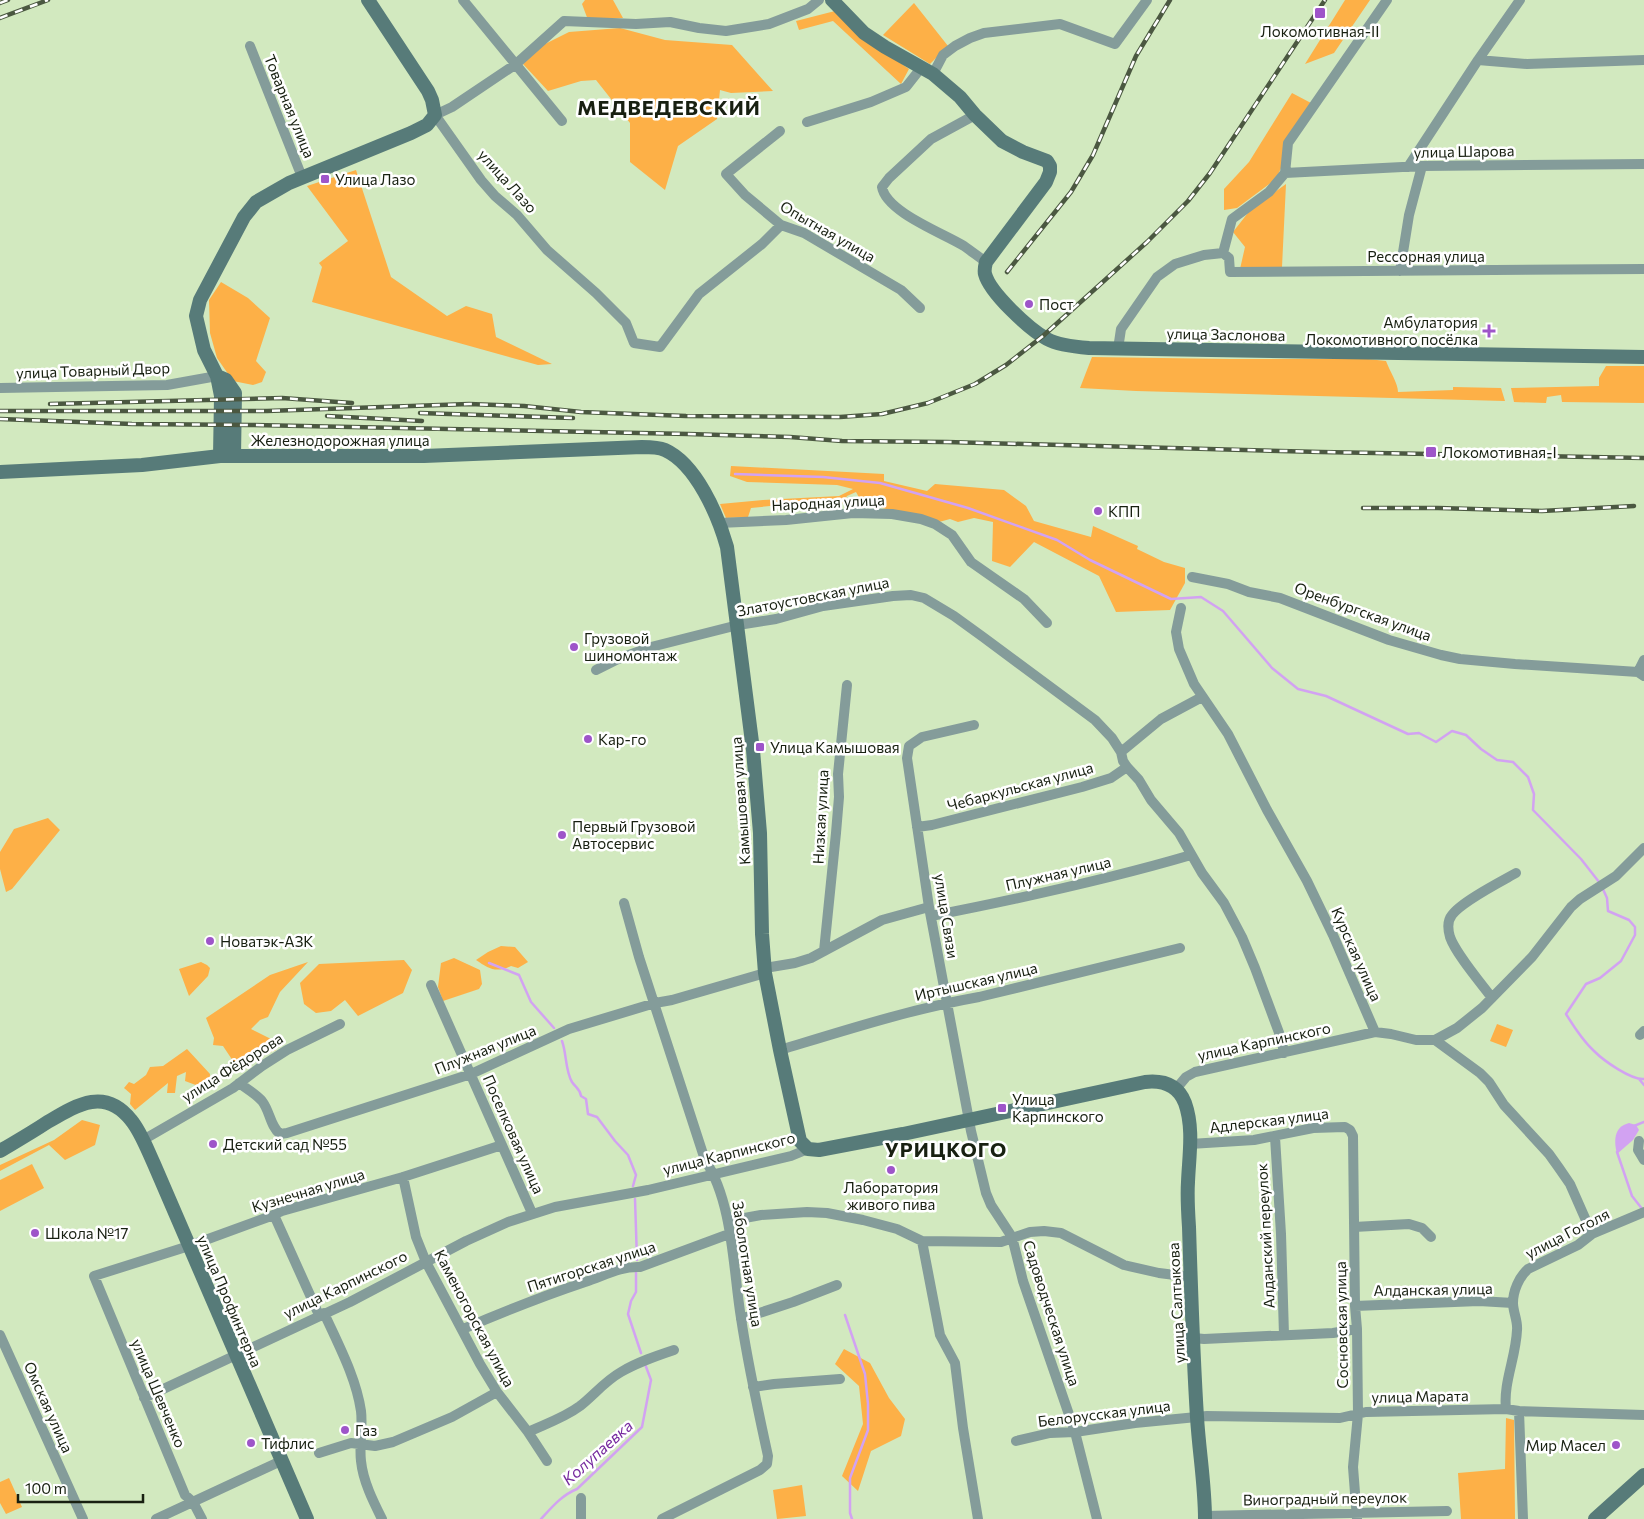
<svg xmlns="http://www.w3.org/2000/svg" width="1644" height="1519" font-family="Commissioner,sans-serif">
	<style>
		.green { fill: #fdb047 }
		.water { fill: #d2a2f2 }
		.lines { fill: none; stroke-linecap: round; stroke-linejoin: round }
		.stream { stroke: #d2a2f2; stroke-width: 2.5 }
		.street { stroke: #849c9a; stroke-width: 10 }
		.secondary { stroke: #577b79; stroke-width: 14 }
		.rail-casing { stroke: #4b5841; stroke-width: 4.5 }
		.rail { stroke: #fff; stroke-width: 2.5; stroke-dasharray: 8; stroke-linecap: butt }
		.poi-dot { fill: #9e55c9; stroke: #fff; stroke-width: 2 }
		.labels { text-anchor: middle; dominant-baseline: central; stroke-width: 5; stroke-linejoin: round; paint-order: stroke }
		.poi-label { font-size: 15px; fill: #182011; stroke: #fff; text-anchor: start }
		.street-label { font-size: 15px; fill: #182011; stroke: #fff }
		.water-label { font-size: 16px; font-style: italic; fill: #762a9e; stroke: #fff }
		.district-label { font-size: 20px; font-weight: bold; letter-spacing: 1px; fill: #182011; stroke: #fff }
	</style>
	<rect width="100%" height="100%" fill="#d2e9bf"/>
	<path class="green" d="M585,0H613L623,18L588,20L582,4Z
		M1345,0H1370L1334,53L1305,64Z
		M914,3L948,46L930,64L883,35Z
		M835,11L867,40L909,69L901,84L833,21L799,30L796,21Z
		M620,28L665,40L732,45L773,91L731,93L720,90L717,119L678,146L665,190L630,162V123L596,80L581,81L548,91L523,64L543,45L569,32Z
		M1292,93L1311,103L1276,179L1237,208L1224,210V189L1249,162Z
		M356,170L391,277L447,316L466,306L492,314L496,337L552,364L538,365L312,302L322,267L319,263L348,241L307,186Z
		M1286,184L1282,267L1240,269L1245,247L1233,232L1251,209Z
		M221,282L248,298L270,318L256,361L266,372L262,382L253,385L233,381L217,358L210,333L209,300Z
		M1092,357L1230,359H1368L1386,361C1390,372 1398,383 1398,392L1453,390V387L1501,388L1505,401L1136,391L1080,388Z
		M1606,366H1644V403L1562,402L1561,395L1547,397L1546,403L1514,402L1511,388L1599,386V378Z
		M731,466L884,474V481L927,491L935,484L1004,490L1026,506L1034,521L1091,537L1093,526L1138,546L1137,549L1164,562L1185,568V583L1170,610L1116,612L1099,576L1034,542L1010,567L992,561L993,522L974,518L958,522L950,519L939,522L862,503L856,492L847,496L842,504L770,506L751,508L748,517L726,518L720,504L763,500L839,496L853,489L837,485L747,482L730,476Z
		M48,818L60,830L12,889L6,892L0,869V852L14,829Z
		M501,946L515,947L528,962L518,968L511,966C496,973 489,969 476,960L488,952Z
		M454,958L480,970L482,984L479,989L443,1001L438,987L441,963Z
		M404,960L412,970L403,993L358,1016L345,1000L331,1011L316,1013L304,1004L300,983L319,964Z
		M201,962L207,965L210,968L208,976L189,996L179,969Z
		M308,962L280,992L268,1017L260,1020L251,1029L271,1039L276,1050L256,1058L245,1056L239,1070L223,1046L213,1045L214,1038L206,1018L270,975Z
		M1497,1024L1513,1030L1506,1047L1490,1041Z
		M187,1049L210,1074L209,1090L185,1081L186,1072L177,1076L175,1093H167L168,1083L135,1110L130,1104L131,1094L124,1088L129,1082L134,1084L146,1075L150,1067L163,1066Z
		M82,1120L100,1125L95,1145L65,1160L49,1145L0,1171V1165L54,1140Z
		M32,1164L44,1188L0,1211V1180Z
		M844,1349L870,1363L889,1398L905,1419L901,1436L871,1451L858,1491L842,1476L863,1424L859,1386L835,1364Z
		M1506,1418L1514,1420L1515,1519H1461L1458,1473L1505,1469Z
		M9,1478L22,1507L6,1514L0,1503V1482Z
		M802,1485L806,1516L777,1519L773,1490Z"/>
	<path class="water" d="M1629,1123L1636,1125L1639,1130L1633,1140L1617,1154C1614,1142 1613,1127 1629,1123Z"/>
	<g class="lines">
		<path class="stream" d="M735,474L823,477L880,483L968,508L1057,540L1090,560L1171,599L1201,597L1223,611L1272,668L1298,689L1326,696L1408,734L1419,733L1436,742L1452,731L1466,735L1481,749L1497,760L1513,762L1528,777L1534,794L1533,810L1581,859L1599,882
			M1602,887L1607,898L1608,911L1629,920L1635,927V935L1621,961L1600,978L1586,984L1566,1014C1574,1027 1583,1041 1594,1051C1604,1061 1631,1080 1644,1079
			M489,963L519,975L531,1002L554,1028
			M562,1041C567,1055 565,1070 572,1082C576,1088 580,1089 581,1096L586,1099L588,1114L597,1117L615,1141L628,1155L636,1175L633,1186
			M1639,1079L1644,1085
			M1634,1126L1644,1122
			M1617,1152L1632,1196L1643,1210
			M635,1199L637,1260
			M636,1271V1292L631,1301L628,1314L641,1353
			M845,1315L865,1374L868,1404V1430L850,1478V1513L852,1519
			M541,1519C552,1507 562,1495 577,1489L642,1427L651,1380L645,1364"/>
		<path class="street" d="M463,0L562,121
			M250,46L302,177
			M1478,60L1527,64L1644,60
			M933,74L943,55L955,46L970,38L984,33L1060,24L1115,44L1147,0
			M975,115L931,139L889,178L882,187C886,212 943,233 964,246C971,251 979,257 986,262
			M807,122L871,102L906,87L921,68
			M780,131L726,174L745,195L781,225L804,233L901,290L920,308
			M1408,167L1478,60L1520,0
			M1285,173L1422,166L1644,164
			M781,225L762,244L699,294L660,347L634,343L626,323L596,293L547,250L517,215L495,196L481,180L435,115L452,107L516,64L564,21L636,24L670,22L699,28L726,31L769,24L808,9L819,0
			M1223,253L1229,258L1230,272L1644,269
			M1400,271L1409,215L1422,166
			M1118,349L1121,329L1157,277L1175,264L1204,255L1223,253L1232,219L1269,192L1285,173L1288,143L1387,0
			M0,388L167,385L217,376
			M719,523L786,520L853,513L892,514L921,519L935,524L952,535L971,562L1024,599L1047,623
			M1192,577L1228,584L1249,592L1280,598L1389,640L1441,655L1460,659L1515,664L1638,672L1644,676
			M1181,608L1176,632L1179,649L1194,684L1228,734L1267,810L1307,881L1333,935L1375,1032L1391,1034L1416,1040H1435L1480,1073L1489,1082L1504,1105L1549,1154L1559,1168L1570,1184L1592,1234
			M596,670L618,659L651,647L738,625L776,619L823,606L893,596L911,595L924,598L954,616L983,637L1095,720L1112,738L1121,752L1123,761L1127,767L1139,780L1151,800L1179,833L1202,873L1224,903L1242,937L1255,968L1281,1038L1284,1053
			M1638,672L1644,660
			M974,725L922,737L909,746L907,758L929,907L971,1131L986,1193L991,1205L1012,1237L1023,1281L1075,1432L1097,1519
			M1121,752L1161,719L1202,697
			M917,827L932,825L1082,787L1111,778L1127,767
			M624,903L639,957L705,1160C733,1202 733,1269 741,1318C748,1365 758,1410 768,1456L767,1464L760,1470L662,1519
			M931,916C1018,899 1106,880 1191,855
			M824,951L836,833L839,797L838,774L847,685
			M765,968L795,963L811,958L882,920L929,907
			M431,985L532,1213
			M1492,998C1480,982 1456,954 1450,937C1448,930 1447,921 1452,915C1461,902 1500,882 1516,873
			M1640,1035L1644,1031
			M1435,1040L1457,1028L1482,1008L1532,957L1571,907L1580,899L1616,876L1644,848
			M780,1050C846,1030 911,1009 979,997L1180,948
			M239,1083C247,1089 256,1094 262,1101C270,1111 270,1126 280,1134L287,1133L471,1074L569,1029L655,1003L672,1000L765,973
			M1176,1089L1186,1077L1195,1072L1375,1032
			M1275,1137L1281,1234L1284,1335
			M143,1140L233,1088L262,1066L287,1050L340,1024
			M1639,1141L1638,1150L1644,1160
			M1190,1144L1254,1140L1313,1128L1345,1127L1350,1130L1353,1136L1355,1306L1357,1329L1358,1414L1353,1467L1357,1519
			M403,1177L416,1237L426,1262L480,1364L497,1392L528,1432L547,1461
			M274,1215L319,1315
			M728,1221L761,1215L807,1212L827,1213L863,1220L897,1229L922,1241L1001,1242L1030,1232L1044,1231L1061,1233L1124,1265L1159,1273L1191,1277
			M1354,1227L1409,1224L1422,1228L1431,1237
			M922,1241L940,1335L955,1363L963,1428L978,1519
			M1355,1306L1479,1301L1513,1303
			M324,1313C338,1344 356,1377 361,1411C363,1427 359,1445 361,1461C363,1481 373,1501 382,1519
			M741,1319L793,1302L837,1285
			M463,1329C503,1312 543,1296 585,1282C604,1276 620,1266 640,1267L729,1234
			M0,1335L83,1519
			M1194,1338L1204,1339L1333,1333L1357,1329
			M753,1387L774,1384L840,1379
			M144,1398L350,1302L466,1241L508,1222L555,1207L648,1190L791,1156L808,1149
			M1506,1409C1503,1383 1516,1357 1517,1330C1518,1321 1513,1312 1513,1303C1513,1291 1519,1277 1528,1269L1578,1245L1592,1234L1644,1212
			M1519,1411L1523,1519
			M528,1432C545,1424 564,1418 580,1406C594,1395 605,1381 621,1372C638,1362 656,1356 674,1350
			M1016,1441L1050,1433L1075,1432L1135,1423L1207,1416L1340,1418L1366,1412L1506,1409L1519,1411L1644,1415
			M319,1453L351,1443L375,1446L393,1442L452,1417L497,1392
			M581,1498V1519
			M1205,1516L1447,1511
			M156,1519L281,1461
			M202,1519L193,1502L185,1495L94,1276L189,1246L271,1216L282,1211L403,1177L502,1145"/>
		<path class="secondary" d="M832,0L864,33L885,47L933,74L960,97L975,115L1002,141L1023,152L1047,161L1050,166V172L1046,182L986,262C985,266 984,270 985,274C990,293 1029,329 1047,339C1058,345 1076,347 1089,348L1644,357
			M217,376L226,380L235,393L234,456
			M220,456L221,396L217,376L204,350L196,316L200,300L244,217L256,202L289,183L411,133L427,125L435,115L432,100L428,91L368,0
			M0,472L142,465L220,456H424L642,447C649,447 658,447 665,450C696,464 718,515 727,547L753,750L760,833L762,934L765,973L780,1050L800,1141L808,1149L819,1150L903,1134L1145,1082C1163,1080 1178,1085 1185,1103C1194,1128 1189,1156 1188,1182C1187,1197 1188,1212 1189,1227C1191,1291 1193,1354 1197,1417C1199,1451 1205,1485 1205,1519
			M0,1151C15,1142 31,1133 46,1123C75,1106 104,1086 131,1120C141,1132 147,1149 154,1164L307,1519
			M1595,1519L1644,1475"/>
		<defs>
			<path id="rail" d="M0,3L8,0
				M0,18L48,0
				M1007,272L1071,192L1093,155L1136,56L1170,0
				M50,404L282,398L352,403
				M0,411H267L469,404L524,406L581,412L686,416L840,417L882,414L928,403L975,384L1006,365L1043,336L1147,242L1188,201L1210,173L1325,0
				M420,413L573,418
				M327,416L422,421
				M0,419L132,424L251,425L688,434L790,437L842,441L947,442L1321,452L1644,458
				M1363,508H1438L1542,511L1634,506"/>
		</defs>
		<use href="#rail" class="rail-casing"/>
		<use href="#rail" class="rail"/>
	</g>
	<g class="poi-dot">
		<rect x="1314" y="7" width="12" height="12" rx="2.5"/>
		<rect x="320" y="174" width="10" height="10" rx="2.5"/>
		<circle cx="1029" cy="304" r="5"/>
		<path d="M1486.5 323.5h5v5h5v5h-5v5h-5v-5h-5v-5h5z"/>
		<rect x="1425" y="446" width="12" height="12" rx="2.5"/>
		<circle cx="1098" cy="511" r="5"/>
		<circle cx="574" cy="647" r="5"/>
		<circle cx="588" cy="739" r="5"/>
		<rect x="755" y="742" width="10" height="10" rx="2.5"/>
		<circle cx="562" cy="835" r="5"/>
		<circle cx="210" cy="941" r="5"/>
		<rect x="997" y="1103" width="10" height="10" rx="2.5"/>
		<circle cx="213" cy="1144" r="5"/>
		<circle cx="891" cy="1170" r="5"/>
		<circle cx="35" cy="1233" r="5"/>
		<circle cx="345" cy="1430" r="5"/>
		<circle cx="251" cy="1443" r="5"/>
		<circle cx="1616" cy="1445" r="5"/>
	</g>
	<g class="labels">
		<g class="poi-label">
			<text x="1320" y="31" text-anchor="middle">Локомотивная-II</text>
			<text x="335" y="179">Улица Лазо</text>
			<text x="1039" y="304">Пост</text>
			<text x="1478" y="322" text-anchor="end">Амбулатория<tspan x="1478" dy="17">Локомотивного посёлка</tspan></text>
			<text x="1442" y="452">Локомотивная-I</text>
			<text x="1108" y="511">КПП</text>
			<text x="584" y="638">Грузовой<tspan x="584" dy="17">шиномонтаж</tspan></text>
			<text x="598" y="739">Кар-го</text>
			<text x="770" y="747">Улица Камышовая</text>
			<text x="572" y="826">Первый Грузовой<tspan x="572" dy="17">Автосервис</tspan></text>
			<text x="220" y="941">Новатэк-АЗК</text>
			<text x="1012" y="1099">Улица<tspan x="1012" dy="17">Карпинского</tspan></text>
			<text x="223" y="1144">Детский сад №55</text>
			<text x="891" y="1187" text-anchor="middle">Лаборатория<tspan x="891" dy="17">живого пива</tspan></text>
			<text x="45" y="1233">Школа №17</text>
			<text x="355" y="1430">Газ</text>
			<text x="261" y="1443">Тифлис</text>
			<text x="1606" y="1445" text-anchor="end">Мир Масел</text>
		</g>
		<g class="street-label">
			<text transform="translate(290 106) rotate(68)">Товарная улица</text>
			<text transform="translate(1464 151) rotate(-1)">улица Шарова</text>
			<text transform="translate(508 181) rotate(48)">улица Лазо</text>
			<text transform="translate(828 231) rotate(30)">Опытная улица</text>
			<text x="1426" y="256">Рессорная улица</text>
			<text transform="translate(1226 334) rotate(1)">улица Заслонова</text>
			<text transform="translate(93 370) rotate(-2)">улица Товарный Двор</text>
			<text x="340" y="440">Железнодорожная улица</text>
			<text transform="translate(828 502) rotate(-3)">Народная улица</text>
			<text transform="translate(813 596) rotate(-11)">Златоустовская улица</text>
			<text transform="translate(1363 611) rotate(20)">Оренбургская улица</text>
			<text transform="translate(1020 786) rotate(-15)">Чебаркульская улица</text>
			<text transform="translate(740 801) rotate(-94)">Камышовая улица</text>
			<text transform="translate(820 817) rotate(-87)">Низкая улица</text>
			<text transform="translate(1058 873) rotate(-13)">Плужная улица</text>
			<text transform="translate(947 916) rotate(81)">улица Связи</text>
			<text transform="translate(1357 954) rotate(66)">Курская улица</text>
			<text transform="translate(976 981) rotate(-13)">Иртышская улица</text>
			<text transform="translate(1264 1041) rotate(-12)">улица Карпинского</text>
			<text transform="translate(485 1049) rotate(-22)">Плужная улица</text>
			<text transform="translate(232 1067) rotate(-32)">улица Фёдорова</text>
			<text transform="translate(1269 1120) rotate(-7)">Адлерская улица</text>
			<text transform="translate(514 1134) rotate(66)">Поселковая улица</text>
			<text transform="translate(729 1153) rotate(-14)">улица Карпинского</text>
			<text transform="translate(308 1190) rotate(-17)">Кузнечная улица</text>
			<text transform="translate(1567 1233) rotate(-27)">улица Гоголя</text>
			<text transform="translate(1265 1236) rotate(-93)">Алданский переулок</text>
			<text transform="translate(748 1264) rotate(81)">Заболотная улица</text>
			<text transform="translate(591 1266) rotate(-18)">Пятигорская улица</text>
			<text transform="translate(345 1284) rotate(-26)">улица Карпинского</text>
			<text transform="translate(1433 1289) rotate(-1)">Алданская улица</text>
			<text transform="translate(230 1301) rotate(67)">улица Профинтерна</text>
			<text transform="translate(1176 1303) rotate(-93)">улица Салтыкова</text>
			<text transform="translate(1052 1313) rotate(72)">Садоводческая улица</text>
			<text transform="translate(475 1318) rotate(62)">Каменогорская улица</text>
			<text transform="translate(1341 1325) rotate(-91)">Сосновская улица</text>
			<text transform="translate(159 1393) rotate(67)">улица Шевченко</text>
			<text transform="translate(1420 1396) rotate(-1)">улица Марата</text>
			<text transform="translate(49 1407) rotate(66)">Омская улица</text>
			<text transform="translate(1104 1413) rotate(-7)">Белорусская улица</text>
			<text transform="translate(1325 1498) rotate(-1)">Виноградный переулок</text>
		</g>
		<g class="water-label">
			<text transform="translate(597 1452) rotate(-42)">Колупаевка</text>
		</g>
		<g class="district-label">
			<text x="669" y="107">МЕДВЕДЕВСКИЙ</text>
			<text x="946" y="1149">УРИЦКОГО</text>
		</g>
	</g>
	<path d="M18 1494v8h125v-8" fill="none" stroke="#182011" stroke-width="2.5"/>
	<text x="25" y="1494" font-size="15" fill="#182011" stroke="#ffffff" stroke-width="4" paint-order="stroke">100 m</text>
</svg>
